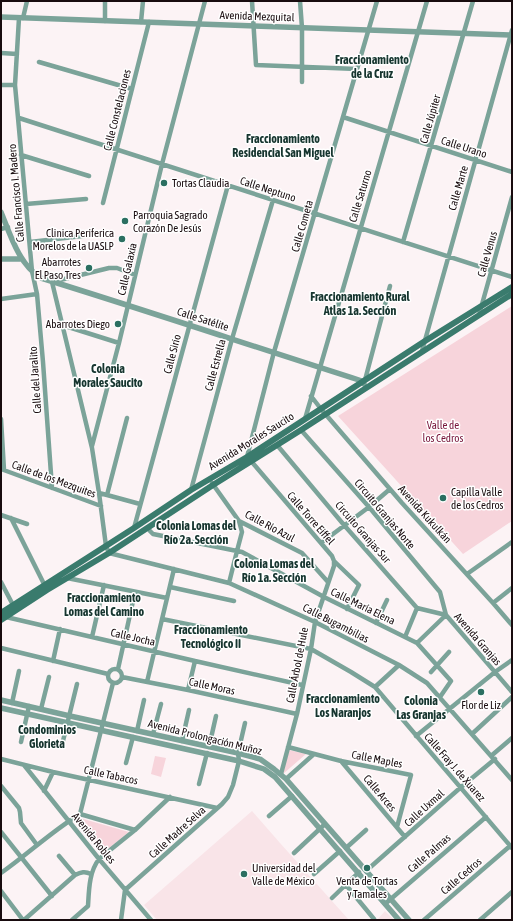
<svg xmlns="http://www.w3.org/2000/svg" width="513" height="921" font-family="'Asap Condensed',sans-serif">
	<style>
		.built { fill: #f9e4e8 }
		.green { fill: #f7d4db }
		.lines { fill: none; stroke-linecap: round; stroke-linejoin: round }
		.minor { stroke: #7ba399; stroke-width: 4.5 }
		.tertiary { stroke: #7ba399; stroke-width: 5.5 }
		.secondary { stroke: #3a7b6d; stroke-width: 6 }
		.poi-dot { fill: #2b6f61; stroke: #fff; stroke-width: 1.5 }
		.labels { text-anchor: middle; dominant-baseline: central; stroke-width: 3; stroke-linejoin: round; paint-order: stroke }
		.street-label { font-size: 11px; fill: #180b0e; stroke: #fff }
		.poi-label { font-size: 11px; fill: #180b0e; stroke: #fff; text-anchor: start }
		.park-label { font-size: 11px; fill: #761339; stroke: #fff }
		.neighbourhood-label { font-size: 12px; font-weight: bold; fill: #16352f; stroke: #fff }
	</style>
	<rect width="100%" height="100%" fill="#fcf3f5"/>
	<path class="built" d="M252,811L280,843L349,920H157L144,905Z
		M385,911L394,920H377Z"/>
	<path class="green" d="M512,306V521L463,554L338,416Z
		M289,750L306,754L283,774Z
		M155,756L166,758L161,777L151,774Z
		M80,818L129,832L102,854L75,821Z"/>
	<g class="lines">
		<path class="minor" d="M252,1L256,65L357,69
			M300,1L302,28V82
			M19,18L15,85L32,271L37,294L43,362L52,488
			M23,18L27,1
			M105,21V1
			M141,22L143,1
			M1,53L17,54
			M39,62L132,89
			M1,85H15
			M343,117L512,172
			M19,118L512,277
			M21,155L89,176
			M103,203L149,22
			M26,204L86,199
			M1,229L8,227
			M30,242L91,235
			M403,242L473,1
			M135,275L117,268H109L52,282L92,448L99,493L106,546L109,553L229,583L315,622L399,665L427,683L512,780
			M1,299L37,294
			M479,315L512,197
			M62,325L119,343
			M422,351L512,30
			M365,380L390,286
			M311,396L321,409L402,503L493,603L512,625
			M1,419L4,470
			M305,419L427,1
			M301,430L369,507L440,592L446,615L512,692
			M277,445L344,525L417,608L446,615
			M92,446L119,343L162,164L205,1
			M247,457L274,352L377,1
			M251,461L332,556L334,561L359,585L347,609
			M1,469L101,506
			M212,483L239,521L302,553L328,582
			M191,490L232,339L273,200
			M99,493L107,495L140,504
			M107,495L127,418
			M1,515L27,524
			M11,518L45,586
			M134,528L228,185
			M148,528L150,531L153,534L242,552L324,597L417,643L451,681L440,697
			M321,543L369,507L390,489
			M467,574L512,542
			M67,578L167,598
			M1,582L13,605
			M229,583L237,551L242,532L239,521
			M170,587L234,601
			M493,603L512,588
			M6,617L195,661L302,685
			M162,619L311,649L351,672L375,687L512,848
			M376,623L387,600
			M92,637L104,585
			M405,637L417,608
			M417,643L446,615
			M1,648L108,674
			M53,661L60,629
			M108 676a7 7 0 1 1 14 0a7 7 0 1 1-14 0Z
			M118,669L135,592
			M431,672L449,652
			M122,677L188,690L297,714
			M147,682L174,569
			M375,687L399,665
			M188,690L195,661
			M12,703L19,671
			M41,709L49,677
			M137,731L144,700
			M153,734L161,704
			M472,734L512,697
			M416,736L495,672L512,660
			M182,741L189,710
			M21,742L29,706
			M62,745L77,684
			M209,747L216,716
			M288,747L341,761L411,775L397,827
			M491,756L512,738
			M1,759L53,772L217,808
			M341,761L405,837
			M126,763L133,737
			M24,765L99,859L151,920
			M281,774L297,714L311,649L315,622L334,566V561
			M286,779L314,754
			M199,784L207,753
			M1,786L19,808L20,812L21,823L37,845
			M44,791L53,772
			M80,814L135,830
			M269,816L292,796
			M1,832L52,896
			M346,848L366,830
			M294,853L325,824
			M59,856L75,875
			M366,871L460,788L495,759
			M1,873C28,854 52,831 80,814L113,683
			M314,874L340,851
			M346,885L374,919
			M1,891L23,920
			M332,898L359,872
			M385,904L486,817
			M24,920L75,875C81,872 85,871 91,874
			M72,920L88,906C89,890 89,872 99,859L135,830L170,797
			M121,920L125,890L222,804L228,797L233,785L239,761L238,753L245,723
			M424,920L510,846
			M480,920L512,892"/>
		<path class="tertiary" d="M1,17L512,35
			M1,212C10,234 19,265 41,278C148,311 255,347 362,381L364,384
			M1,259H21
			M1,700L70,716L238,753L260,759L274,769L286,779L409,920
			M1,708L239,761L264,769L275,777L399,920"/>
		<path class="secondary" d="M1,613L134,528L191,490L247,457L425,341L512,287
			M1,620L47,590L109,553L213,485L301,430L512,294"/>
	</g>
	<g class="poi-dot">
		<circle cx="164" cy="183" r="4"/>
		<circle cx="125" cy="221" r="4"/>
		<circle cx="122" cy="239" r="4"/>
		<circle cx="89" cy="268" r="4"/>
		<circle cx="118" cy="324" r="4"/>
		<circle cx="443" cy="498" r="4"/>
		<circle cx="481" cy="692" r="4"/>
		<circle cx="367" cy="868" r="4"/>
		<circle cx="244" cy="874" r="4"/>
	</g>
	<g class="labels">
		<g class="street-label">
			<text transform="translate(257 16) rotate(2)">Avenida Mezquital</text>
			<text transform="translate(117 110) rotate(-76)">Calle Constelaciones</text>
			<text transform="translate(430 119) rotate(-74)">Calle Júpiter</text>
			<text transform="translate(464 147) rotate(18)">Calle Urano</text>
			<text transform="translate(458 188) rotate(-74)">Calle Marte</text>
			<text transform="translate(268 189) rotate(18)">Calle Neptuno</text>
			<text transform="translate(16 193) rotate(-95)">Calle Francisco I. Madero</text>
			<text transform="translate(360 196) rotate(-73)">Calle Saturno</text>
			<text transform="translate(302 226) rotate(-74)">Calle Cometa</text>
			<text transform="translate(487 254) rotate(-74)">Calle Venus</text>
			<text transform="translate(127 269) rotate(-77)">Calle Galaxia</text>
			<text transform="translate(203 319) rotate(18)">Calle Satélite</text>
			<text transform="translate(172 354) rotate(-75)">Calle Sirio</text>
			<text transform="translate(215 365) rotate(-75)">Calle Estrella</text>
			<text transform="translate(35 380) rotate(-94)">Calle del Jaralito</text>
			<text transform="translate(251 441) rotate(-32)">Avenida Morales Saucito</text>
			<text transform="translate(54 479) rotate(20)">Calle de los Mezquites</text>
			<text transform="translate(385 514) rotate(50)">Circuito Granjas Norte</text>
			<text transform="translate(425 514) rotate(48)">Avenida Kukulkán</text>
			<text transform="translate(311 518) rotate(49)">Calle Torre Eiffel</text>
			<text transform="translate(270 526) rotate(28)">Calle Río Azul</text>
			<text transform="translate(363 532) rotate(49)">Circuito Granjas Sur</text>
			<text transform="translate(363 606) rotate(26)">Calle María Elena</text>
			<text transform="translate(336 623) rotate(27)">Calle Bugambilias</text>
			<text transform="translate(133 637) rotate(13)">Calle Jocha</text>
			<text transform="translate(478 639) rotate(49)">Avenida Granjas</text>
			<text transform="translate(297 665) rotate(-79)">Calle Árbol de Hule</text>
			<text transform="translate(212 686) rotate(12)">Calle Moras</text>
			<text transform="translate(205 737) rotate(14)">Avenida Prolongación Muñoz</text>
			<text transform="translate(377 759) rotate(11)">Calle Maples</text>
			<text transform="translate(455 767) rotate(49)">Calle Fray J. de Xuarez</text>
			<text transform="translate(111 775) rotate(12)">Calle Tabacos</text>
			<text transform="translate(380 793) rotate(50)">Calle Arces</text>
			<text transform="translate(424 808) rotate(-42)">Calle Uxmal</text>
			<text transform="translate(177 832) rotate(-42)">Calle Madre Selva</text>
			<text transform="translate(94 838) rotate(51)">Avenida Robles</text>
			<text transform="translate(429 853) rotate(-41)">Calle Palmas</text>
			<text transform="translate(461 876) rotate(-41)">Calle Cedros</text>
		</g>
		<g class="poi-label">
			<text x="172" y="183">Tortas Claudia</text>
			<text x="133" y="215">Parroquia Sagrado<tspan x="133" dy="13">Corazón De Jesús</tspan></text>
			<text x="114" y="233" text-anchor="end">Clinica Periferica<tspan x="114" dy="13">Morelos de la UASLP</tspan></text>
			<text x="81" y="262" text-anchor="end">Abarrotes<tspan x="81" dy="13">El Paso Tres</tspan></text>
			<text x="110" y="324" text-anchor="end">Abarrotes Diego</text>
			<text x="451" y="492">Capilla Valle<tspan x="451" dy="13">de los Cedros</tspan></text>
			<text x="481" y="705" text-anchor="middle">Flor de Liz</text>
			<text x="252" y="868">Universidad del<tspan x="252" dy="13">Valle de México</tspan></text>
			<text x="367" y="881" text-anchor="middle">Venta de Tortas<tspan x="367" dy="13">y Tamales</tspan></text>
		</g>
		<g class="park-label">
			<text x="443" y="425">Valle de<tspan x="443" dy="13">los Cedros</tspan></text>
		</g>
		<g class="neighbourhood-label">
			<text x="372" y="60">Fraccionamiento<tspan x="372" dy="14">de la Cruz</tspan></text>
			<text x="283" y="139">Fraccionamiento<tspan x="283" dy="14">Residencial San Miguel</tspan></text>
			<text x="360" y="297">Fraccionamiento Rural<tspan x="360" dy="14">Atlas 1a. Sección</tspan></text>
			<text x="108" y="369">Colonia<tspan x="108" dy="14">Morales Saucito</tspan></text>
			<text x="196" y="526">Colonia Lomas del<tspan x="196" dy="14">Río 2a. Sección</tspan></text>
			<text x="274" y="564">Colonia Lomas del<tspan x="274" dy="14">Río 1a. Sección</tspan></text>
			<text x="104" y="598">Fraccionamiento<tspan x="104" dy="14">Lomas del Camino</tspan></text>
			<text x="211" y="630">Fraccionamiento<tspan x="211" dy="14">Tecnológico II</tspan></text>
			<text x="343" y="699">Fraccionamiento<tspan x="343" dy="14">Los Naranjos</tspan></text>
			<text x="421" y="701">Colonia<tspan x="421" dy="14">Las Granjas</tspan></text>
			<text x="47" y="730">Condominios<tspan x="47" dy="14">Glorieta</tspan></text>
		</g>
	</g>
	<rect width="513" height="921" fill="none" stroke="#180b0e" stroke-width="4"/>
</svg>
